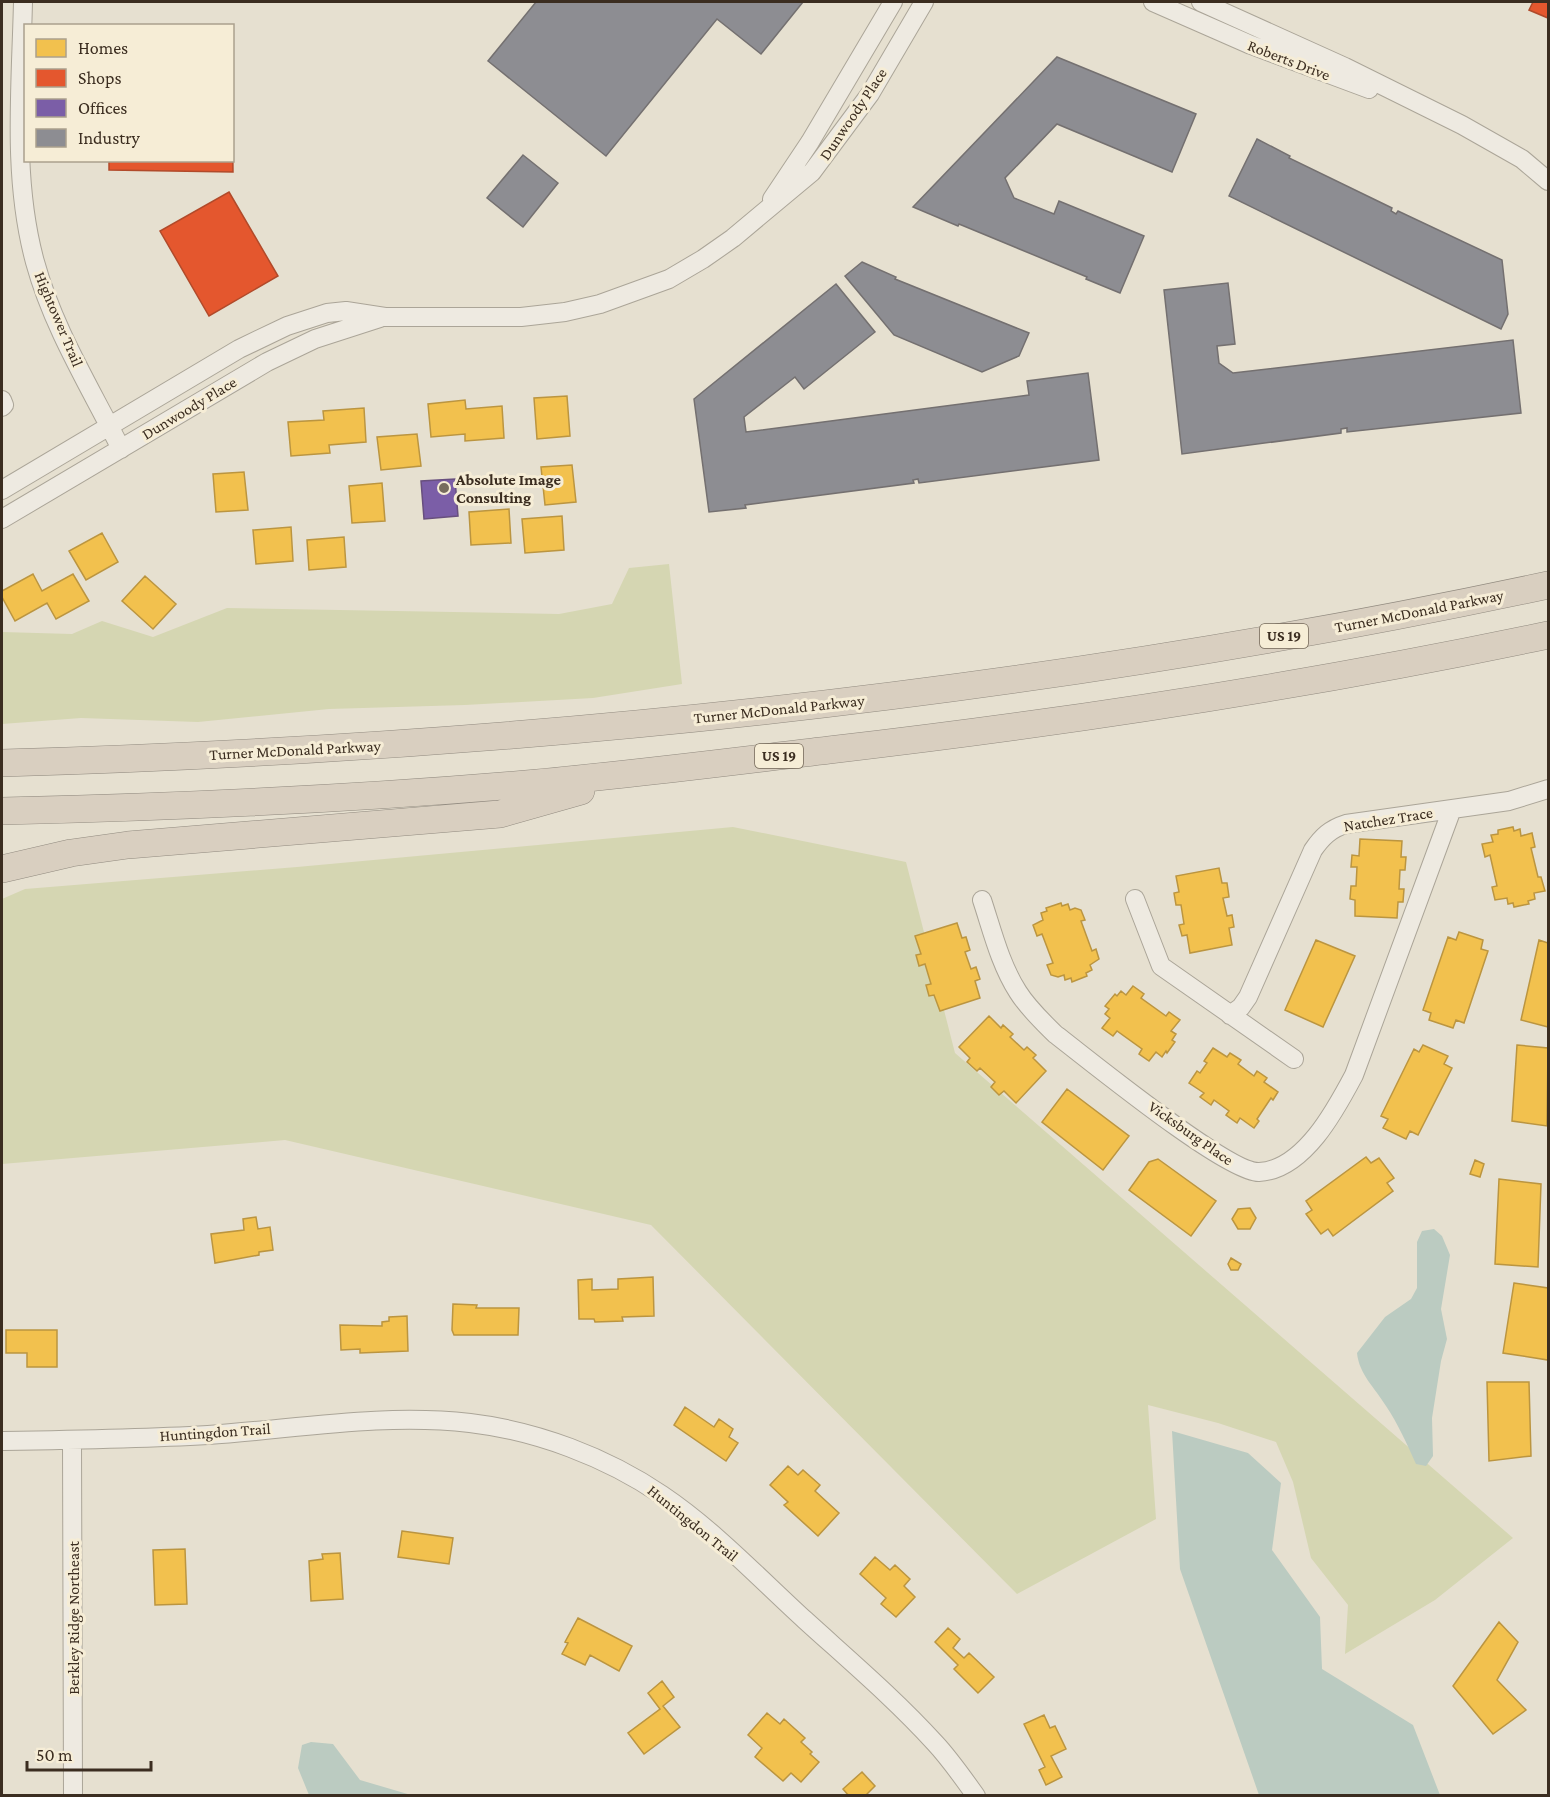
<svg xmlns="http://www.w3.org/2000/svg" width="1550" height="1797" font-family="'Crimson Pro',serif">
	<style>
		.green { fill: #d5d6b2 }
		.water { fill: #bbcbc1 }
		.homes { fill: #f2c14e; stroke: #bb9540; stroke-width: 1.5 }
		.shops { fill: #e4572e; stroke: #b14a2a; stroke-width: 1.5 }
		.offices { fill: #7b5ea7; stroke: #684f7e; stroke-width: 1.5 }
		.industry { fill: #8d8d92; stroke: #747070; stroke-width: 1.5 }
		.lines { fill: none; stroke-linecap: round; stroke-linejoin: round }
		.minor-casing { stroke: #aba598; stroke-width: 20 }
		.highway-casing { stroke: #918a7f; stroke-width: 28 }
		.minor { stroke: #eeeae1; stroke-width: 18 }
		.highway { stroke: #d9cfc0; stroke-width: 27 }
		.poi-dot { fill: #776c5e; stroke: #f6edd6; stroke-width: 2 }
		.labels { text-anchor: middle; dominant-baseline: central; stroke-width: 6; stroke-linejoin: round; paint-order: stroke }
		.shield { fill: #f6edd6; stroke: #736757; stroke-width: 1.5 }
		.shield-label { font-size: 15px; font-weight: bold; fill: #3b2d20 }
		.street-label { font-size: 16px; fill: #3b2d20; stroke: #f6edd6 }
		.poi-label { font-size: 16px; font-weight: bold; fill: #3b2d20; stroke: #f6edd6; text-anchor: start }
	</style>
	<rect width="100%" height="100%" fill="#e6e0d0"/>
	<path class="green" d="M669,564L682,684L593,698L465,705L329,709L198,722L81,718L2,724V632L72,634L102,621L153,637L227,608L559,614L612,604L629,568Z
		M733,827L906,862L955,1053L1513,1538L1435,1600L1345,1654L1348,1605L1311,1558L1293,1482L1276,1442L1218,1423L1148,1405L1156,1519L1017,1594L651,1225L285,1140L2,1164V899L25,889L297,867Z"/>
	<path class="water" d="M1434,1229L1442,1236L1450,1255L1441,1309L1447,1339L1441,1361L1432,1418L1433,1456L1426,1466L1416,1464C1407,1444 1398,1424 1386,1406C1375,1388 1359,1374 1357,1353L1385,1317L1411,1299L1417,1288V1242L1422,1231Z
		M1172,1431L1248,1453L1281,1483L1272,1550L1320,1617L1322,1669L1413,1725L1440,1795H1259L1180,1569Z
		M311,1742L333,1744L360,1780L411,1795H309L298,1768L302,1745Z"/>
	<path class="homes" d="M567,396L570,436L537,439L534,398Z
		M465,400L466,409L502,406L504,438L465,441V434L431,437L428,404Z
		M364,408L366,442L329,445L330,453L291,456L288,422L324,420L323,411Z
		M417,434L421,466L381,470L377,437Z
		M572,465L576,502L545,505L541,467Z
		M244,472L248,510L216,512L213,474Z
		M382,483L385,521L352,523L349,486Z
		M509,509L511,543L471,545L469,512Z
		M562,516L564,550L525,553L522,519Z
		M291,527L293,561L256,564L253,530Z
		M102,533L118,562L86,580L69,551Z
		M344,537L346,567L309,570L307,540Z
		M33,574L42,591L73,574L89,601L56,619L47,603L15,621L2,597V591Z
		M145,576L176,604L153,629L122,601Z
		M1513,827L1514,831L1520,829L1521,836L1532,833L1535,847L1531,848L1538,877H1541L1545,891L1534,893L1535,899L1528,901L1529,904L1514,907L1513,903L1508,904L1507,898L1495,900L1492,887L1497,886L1490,855L1485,857L1482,844L1493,842L1491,835L1498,834V830Z
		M1360,839L1402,841L1401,857H1406L1405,870H1400L1399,889H1404L1403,902H1398L1397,918L1355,916V900L1350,899L1351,886H1356L1357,867H1351L1352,855L1359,856Z
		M1219,868L1222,883H1227L1229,897L1223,898L1227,916L1232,915L1234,927L1229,928L1232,945L1190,953L1187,935L1182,936L1179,925L1184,924L1181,905H1176L1174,893L1179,892L1176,876Z
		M1061,903L1062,906L1068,904L1070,910L1075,908L1081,910L1085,920L1081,921L1092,951L1096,949L1099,959L1090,965L1092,970L1086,973L1087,976L1072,982L1071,978L1065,980L1064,975L1058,977L1051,975L1047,965L1053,963L1042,934L1037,936L1033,925L1043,920L1041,913L1047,911L1046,908Z
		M957,923L962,938L966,937L970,950L965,952L971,969L976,967L980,979L975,981L980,998L940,1011L934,995L929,996L926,985L931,984L925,964L919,966L916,955L921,954L915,936Z
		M1459,932L1483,940L1481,949L1488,951L1464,1023L1456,1020L1453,1028L1429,1020L1431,1013L1423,1010L1448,937L1456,940Z
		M1316,940L1355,956L1323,1027L1285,1010Z
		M1539,940L1548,943V1027L1521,1020Z
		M1133,986L1144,994L1141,998L1166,1016L1169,1012L1180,1020L1171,1031L1176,1034L1172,1040L1175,1042L1167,1053L1166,1051L1162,1057L1156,1052L1149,1061L1139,1054L1142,1049L1117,1031L1113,1036L1102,1028L1110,1018L1105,1014L1109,1009L1105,1006L1115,994L1117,996L1121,991L1126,995Z
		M989,1016L1001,1028L1003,1025L1013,1034L1010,1037L1024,1050L1027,1047L1036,1055L1033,1058L1046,1071L1016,1103L1004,1091L999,1095L991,1087L995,1082L980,1068L977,1071L967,1062L970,1058L959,1047Z
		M1423,1045L1448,1056L1444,1064L1452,1068L1418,1135L1410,1131L1406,1139L1383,1128L1388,1119L1381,1116L1414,1049L1419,1052Z
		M1517,1045L1548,1048L1547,1126L1512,1121Z
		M1213,1048L1227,1057L1230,1053L1241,1060L1238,1064L1254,1076L1257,1071L1267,1078L1264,1082L1278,1092L1273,1100L1271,1098L1257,1119L1259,1121L1254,1128L1240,1118L1237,1123L1226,1115L1229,1111L1214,1100L1211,1105L1200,1097L1204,1093L1189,1083L1197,1071L1200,1073L1207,1063L1204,1061Z
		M1067,1089L1129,1136L1103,1170L1042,1122Z
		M1366,1157L1371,1163L1379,1158L1394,1178L1387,1183L1393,1191L1333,1236L1328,1229L1321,1234L1306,1214L1312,1210L1306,1201Z
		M1158,1159L1216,1201L1191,1236L1129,1190L1149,1162Z
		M1475,1160L1484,1164L1480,1177L1470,1174Z
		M1499,1179L1541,1184L1538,1267L1495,1264Z
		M1250,1208L1256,1218L1250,1229H1238L1232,1219L1238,1209Z
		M256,1217L258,1229L270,1227L273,1250L259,1252V1255L215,1263L211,1234L244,1230L243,1219Z
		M1231,1258L1241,1264L1238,1270H1231L1228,1264Z
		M653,1277L654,1316L622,1317L623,1321L595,1322L594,1319H579L578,1280L592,1279V1290L618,1289V1279Z
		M1514,1283L1548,1288V1360L1503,1353Z
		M453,1304L477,1305L476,1308H519L518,1335H454L452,1330Z
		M407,1316L408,1351L360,1353V1349L341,1350L340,1325L382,1326V1322L389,1321V1317Z
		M6,1330H57V1367H27V1353H6Z
		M1487,1382H1529L1531,1456L1489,1461Z
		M685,1407L714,1427L719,1419L733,1429L729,1437L738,1443L726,1461L674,1425Z
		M788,1466L798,1475L803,1470L820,1485L815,1491L839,1513L818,1536L784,1505L788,1502L770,1485Z
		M402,1531L453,1538L449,1564L398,1557Z
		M185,1549L187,1604L155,1605L153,1550Z
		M340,1553L343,1599L311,1601L309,1561L323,1559L322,1554Z
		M875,1557L890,1570L895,1565L910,1579L904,1586L915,1597L896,1617L881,1604L886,1598L860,1574Z
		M578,1618L632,1646L619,1671L590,1655L585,1665L562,1654L568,1643L565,1642Z
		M1499,1622L1518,1642L1497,1680L1526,1710L1493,1734L1453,1686Z
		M948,1628L960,1639L953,1648L964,1658L969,1653L994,1677L978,1693L954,1669L958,1665L935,1642Z
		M662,1681L674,1697L663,1706L680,1727L644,1754L628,1733L660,1709L648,1693Z
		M767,1713L780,1724L784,1719L805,1738L801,1742L812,1752L810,1754L819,1762L801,1782L791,1773L783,1781L755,1757L762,1748L748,1735Z
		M1044,1715L1050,1728L1055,1726L1066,1749L1051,1756L1062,1777L1046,1785L1039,1770L1045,1767L1024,1724Z
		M862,1772L875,1786L867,1794L869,1796H849L843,1789Z"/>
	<path class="shops" d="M1533,2H1548V18L1529,10Z
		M232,93L233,172L109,170V160H232Z
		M229,192L278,276L209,316L160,231Z"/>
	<path class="offices" d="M455,479L458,516L424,519L421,481Z"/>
	<path class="industry" d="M536,2H803L761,54L717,19L606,156L488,61Z
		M1057,57L1196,114L1172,172L1057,124L1005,178L1014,198L1054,214L1059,201L1144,236L1120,293L1086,279L1087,277L959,224L958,226L913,207Z
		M1257,139L1290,156L1289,158L1392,208L1391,211L1396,214L1398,211L1502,260L1508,314L1501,329L1229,196Z
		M523,155L558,183L523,227L487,198Z
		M862,262L896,277L895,279L1029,333L1019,356L982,372L894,335L845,276Z
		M1228,283L1235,344L1217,346L1219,363L1233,373L1513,340L1521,413L1347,432V428L1341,429V433L1182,454L1164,290Z
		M836,284L875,332L804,389L795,377L744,417L746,432L1029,395L1027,381L1088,373L1099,460L919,483L918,479L913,480L914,483L745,505L746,508L709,512L694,399Z"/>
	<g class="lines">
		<defs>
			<path id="minor" d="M23,2C21,88 12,178 35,262C53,328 90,387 121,449
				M1153,2L1251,45L1369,89
				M1201,2L1345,67L1462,125L1522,159L1548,181
				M772,199L810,142L893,2
				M2,400L4,405L2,407
				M2,490L239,349L287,326L327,313L346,311L385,317H521L565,312L600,304L669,279L703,259L733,238L812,172L870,94L924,2
				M2,519L267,362L315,339L380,318
				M1135,899L1161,966L1294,1059
				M982,900C992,930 1000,964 1018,992C1028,1008 1042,1021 1055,1034C1088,1059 1227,1173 1259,1172C1304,1170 1336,1109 1354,1075L1452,809
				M1230,1015L1241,1007L1248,997L1313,850C1322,837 1330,829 1346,824L1509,801L1548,789
				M72,1440L73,1796
				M2,1441C70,1440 139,1439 208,1435C296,1429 382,1413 470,1423C537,1431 606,1457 662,1495C714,1530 759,1578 805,1620C849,1660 895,1699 935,1743C950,1759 963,1778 976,1796"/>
			<path id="highway" d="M2,763C521,748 1040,694 1548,585
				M2,811C176,807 351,799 526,784C627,775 728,762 829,750C1071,722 1311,685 1548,635
				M2,869L71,853L128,845L500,814L581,791"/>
		</defs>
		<use href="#minor" class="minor-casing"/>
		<use href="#highway" class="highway-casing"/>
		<use href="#minor" class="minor"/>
		<use href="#highway" class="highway"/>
	</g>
	<circle class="poi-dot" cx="444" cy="488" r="6"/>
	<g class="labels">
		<g class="shield">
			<rect x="1260" y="624" width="48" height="24" rx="4.5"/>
			<rect x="755" y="744" width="48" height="24" rx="4.5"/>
		</g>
		<g class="shield-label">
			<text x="1284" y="636">US 19</text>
			<text x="779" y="756">US 19</text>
		</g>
		<g class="street-label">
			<text transform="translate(1289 60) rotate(21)">Roberts Drive</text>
			<text transform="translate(853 114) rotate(-56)">Dunwoody Place</text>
			<text transform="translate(59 319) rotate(67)">Hightower Trail</text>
			<text transform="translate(189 408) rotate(-31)">Dunwoody Place</text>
			<text transform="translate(1419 611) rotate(-11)">Turner McDonald Parkway</text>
			<text transform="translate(779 709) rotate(-6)">Turner McDonald Parkway</text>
			<text transform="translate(295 750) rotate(-3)">Turner McDonald Parkway</text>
			<text transform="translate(1388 819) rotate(-9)">Natchez Trace</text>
			<text transform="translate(1191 1133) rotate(35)">Vicksburg Place</text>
			<text transform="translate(215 1432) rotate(-4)">Huntingdon Trail</text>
			<text transform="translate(693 1523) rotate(39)">Huntingdon Trail</text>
			<text transform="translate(73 1618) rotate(-90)">Berkley Ridge Northeast</text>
		</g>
		<g class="poi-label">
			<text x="456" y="479">Absolute Image<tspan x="456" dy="18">Consulting</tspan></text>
		</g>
	</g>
	<rect width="1550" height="1797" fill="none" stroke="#3b2d20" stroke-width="6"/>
	<rect x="24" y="24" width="210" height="138" fill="#f6edd6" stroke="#aba08d" stroke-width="1.5"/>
	<rect x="36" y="39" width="30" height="18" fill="#f2c14e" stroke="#aba08d" stroke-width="1.5"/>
	<text x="78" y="54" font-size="18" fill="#3b2d20">Homes</text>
	<rect x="36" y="69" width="30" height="18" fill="#e4572e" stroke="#aba08d" stroke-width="1.5"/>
	<text x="78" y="84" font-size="18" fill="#3b2d20">Shops</text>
	<rect x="36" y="99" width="30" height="18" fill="#7b5ea7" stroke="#aba08d" stroke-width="1.5"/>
	<text x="78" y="114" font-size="18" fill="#3b2d20">Offices</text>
	<rect x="36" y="129" width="30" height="18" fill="#8d8d92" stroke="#aba08d" stroke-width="1.5"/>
	<text x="78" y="144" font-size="18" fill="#3b2d20">Industry</text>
	<path d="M27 1761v9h124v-9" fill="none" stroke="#3b2d20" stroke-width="3"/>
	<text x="36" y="1761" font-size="18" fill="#3b2d20" stroke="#f6edd6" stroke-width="4.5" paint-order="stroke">50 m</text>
</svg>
